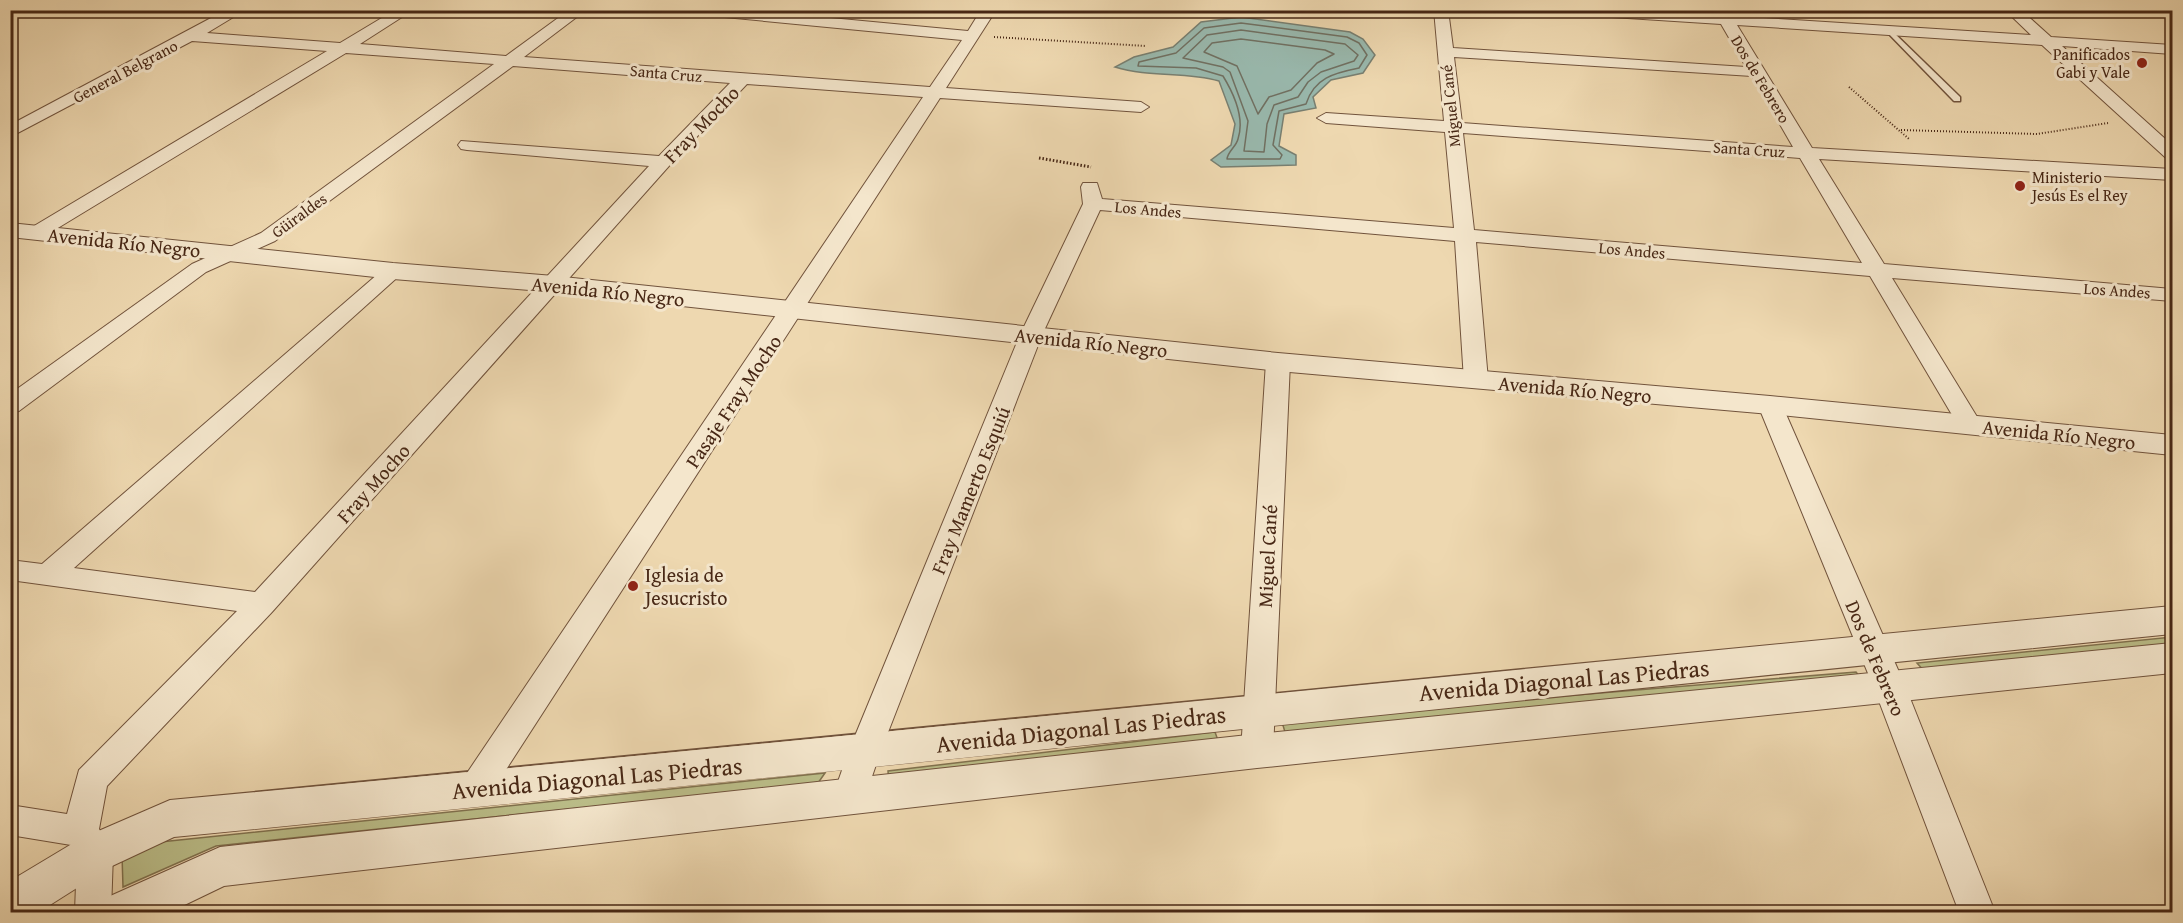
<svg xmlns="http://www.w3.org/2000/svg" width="2183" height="923" font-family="'Gentium Book Plus',serif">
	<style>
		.green { fill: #bbbe89; stroke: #81724f; stroke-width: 1.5 }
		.water { fill: #99b9ae; stroke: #787f71; stroke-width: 1.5 }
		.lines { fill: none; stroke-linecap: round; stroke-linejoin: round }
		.shore { stroke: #707062; stroke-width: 1.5 }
		.service-casing { stroke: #71533c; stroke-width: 3 }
		.minor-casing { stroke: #71533c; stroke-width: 2 }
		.tertiary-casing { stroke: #71533c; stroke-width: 2 }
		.path-far1 { stroke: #472715; stroke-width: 2; stroke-dasharray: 1 2; stroke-linecap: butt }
		.path { stroke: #472715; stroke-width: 3; stroke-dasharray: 1.5 2; stroke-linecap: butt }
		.service { fill: #f4e6cc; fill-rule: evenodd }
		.minor { fill: #f4e6cc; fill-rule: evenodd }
		.tertiary { fill: #f4e6cc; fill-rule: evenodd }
		.poi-dot { fill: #8f2418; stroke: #f4e6cc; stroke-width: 2 }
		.labels { text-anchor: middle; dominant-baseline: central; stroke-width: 6; stroke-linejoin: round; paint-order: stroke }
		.far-poi-label { font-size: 16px; fill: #472715; stroke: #f4e6cc; text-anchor: end }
		.far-street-label { font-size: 16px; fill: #472715; stroke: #f4e6cc }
		.street-label { font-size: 20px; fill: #472715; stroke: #f4e6cc }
		.poi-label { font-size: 20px; fill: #472715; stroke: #f4e6cc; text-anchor: start }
		.near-street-label { font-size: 24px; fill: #472715; stroke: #f4e6cc }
	</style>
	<rect width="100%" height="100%" fill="#eed8b0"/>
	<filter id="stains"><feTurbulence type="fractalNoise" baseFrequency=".00333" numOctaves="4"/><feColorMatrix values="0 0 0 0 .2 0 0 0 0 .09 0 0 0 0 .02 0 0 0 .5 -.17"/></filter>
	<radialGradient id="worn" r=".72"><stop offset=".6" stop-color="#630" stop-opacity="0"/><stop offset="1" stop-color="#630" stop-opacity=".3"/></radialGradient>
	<path class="green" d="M2172,637V647L1925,672L1917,663Z
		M1856,672L1864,682L1285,732L1281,719Z
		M1215,732L1220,746L889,785L888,771Z
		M825,773L818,783L216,846L123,887L122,855L141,844Z"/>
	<path class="water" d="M1241,17L1350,32L1363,39L1375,55L1363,73L1331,80L1313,97L1316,108L1284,114L1279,146L1296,155V165L1221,167L1211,160L1231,145L1235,124L1219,81C1185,71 1150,78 1115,67L1134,57L1173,47L1201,22Z"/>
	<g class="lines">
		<path class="shore" d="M1241,23L1347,37L1359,43L1367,55L1359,68C1334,73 1314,78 1306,104L1279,111L1273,145L1282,155L1280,159H1227C1228,151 1236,147 1238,139C1245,118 1234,94 1223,76L1196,68L1138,66L1139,62L1176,53L1204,28Z
			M1241,30L1345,44L1358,55L1354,61L1321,72L1308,82L1298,97L1274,105L1267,124L1264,152L1244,151L1248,121L1230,72L1223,67L1183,58L1207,35Z
			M1241,39L1325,50L1334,54L1317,63L1291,90L1269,97L1258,114L1237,66L1204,52L1212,43Z"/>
		<defs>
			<path id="service" d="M1886,29H1890L1960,97V101H1954L1886,31Z"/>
			<path id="minor" d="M226,10H245L207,33L340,43L395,10H413L360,44L506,56L569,10H586L524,57L930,87L962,40L693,14L686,10H745L968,31L981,10H996L946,88L1141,102L1149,107L1141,112L940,98L487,799L475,803L463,799L458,789L463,779L923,97L747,84L669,166L272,612L107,786L99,829L113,853L111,912H75L77,856L71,845L10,835V805L67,814L79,770L237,611L10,580V560L42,564L386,267H400L403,271L400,275L74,568L255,592L649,166L467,150L461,149L458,145L461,141L659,156L730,83L513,66L275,241L206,272L19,411L10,413V394L192,264L261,233L494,64L346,53L43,237H29L26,233L29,229L327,51L192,41L10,137V125Z
				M1434,10H1448L1453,48L1746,67L1721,24L1565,14L1558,10H1641L1716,15L1713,10H1728L1731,16L2031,35L2005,10H2021L2051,37L2172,45V54L2062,46L2172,145V159L2166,158L2042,45L1737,25L1812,148L2172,169V180L1819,159L1884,264L2172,289V301L1892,278L1982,425L1979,431L1970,433L1961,431L1958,425L1870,276L1476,242L1488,380L1484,385H1468L1464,380L1455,241L1100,210L1042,335L880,753L862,806L850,811L838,806L833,796L848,753L1020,335L1083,204L1081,187L1083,183H1097L1102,199L1454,228L1445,132L1326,123L1317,118L1326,113L1444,121ZM1454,57L1752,76L1793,147L1462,123ZM1463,133L1800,158L1862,263L1474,230Z
				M1278,355L1286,357L1290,362L1273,751L1269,761L1257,765L1245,761L1241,751L1266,362L1270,357Z
				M1770,398L1779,400L1782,405L1906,688L1995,912H1959L1874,688L1758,405L1761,400Z"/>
			<path id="tertiary" d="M10,223L393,263L554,276L1278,353L1770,396L2172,435V455L1770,414L1278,371L554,292L393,279L10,237Z
				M2172,606V634C1506,701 840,772 174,837L110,867L39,912H10V881L80,839L170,800C838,738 1505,670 2172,606Z
				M2172,643V673L1257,768L224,886L170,912H101L108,897L220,847L1257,734Z"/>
		</defs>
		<use href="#service" class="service-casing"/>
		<use href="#minor" class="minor-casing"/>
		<use href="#tertiary" class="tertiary-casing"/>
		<path class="path-far1" d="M994,37L1146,46
			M1849,87L1909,139
			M1901,130L2037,134L2108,123"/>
		<path class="path" d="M1039,158L1091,167"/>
		<use href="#service" class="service"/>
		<use href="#minor" class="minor"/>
		<use href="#tertiary" class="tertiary"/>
	</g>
	<g class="poi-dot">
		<circle cx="2142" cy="63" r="6"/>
		<circle cx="2020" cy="186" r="6"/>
		<circle cx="633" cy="586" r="6"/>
	</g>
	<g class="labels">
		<g class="far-poi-label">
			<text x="2130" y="54">Panificados<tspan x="2130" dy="18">Gabi y Vale</tspan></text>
			<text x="2032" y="177" text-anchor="start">Ministerio<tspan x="2032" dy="18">Jesús Es el Rey</tspan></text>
		</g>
		<g class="far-street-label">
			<text transform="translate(125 71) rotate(-28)">General Belgrano</text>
			<text transform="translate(666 73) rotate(5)">Santa Cruz</text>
			<text transform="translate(1761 79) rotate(59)">Dos de Febrero</text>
			<text transform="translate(1450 106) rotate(-96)">Miguel Cané</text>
			<text transform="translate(1749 149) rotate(4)">Santa Cruz</text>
			<text transform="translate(1148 209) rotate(5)">Los Andes</text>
			<text transform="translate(299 215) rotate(-36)">Güiraldes</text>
			<text transform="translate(1632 250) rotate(5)">Los Andes</text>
			<text transform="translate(2117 290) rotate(4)">Los Andes</text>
		</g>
		<g class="street-label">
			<text transform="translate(701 124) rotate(-46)">Fray Mocho</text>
			<text transform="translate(124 242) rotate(6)">Avenida Río Negro</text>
			<text transform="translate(608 291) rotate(6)">Avenida Río Negro</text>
			<text transform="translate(1091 342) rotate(6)">Avenida Río Negro</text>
			<text transform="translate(1575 389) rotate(5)">Avenida Río Negro</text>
			<text transform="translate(733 401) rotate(-56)">Pasaje Fray Mocho</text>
			<text transform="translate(2059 434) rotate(6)">Avenida Río Negro</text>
			<text transform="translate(373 483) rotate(-48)">Fray Mocho</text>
			<text transform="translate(970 490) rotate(-68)">Fray Mamerto Esquiú</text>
			<text transform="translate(1267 556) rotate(-87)">Miguel Cané</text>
			<text transform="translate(1876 658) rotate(67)">Dos de Febrero</text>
		</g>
		<g class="poi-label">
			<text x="645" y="574">Iglesia de<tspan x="645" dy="23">Jesucristo</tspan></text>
		</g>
		<g class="near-street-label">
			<text transform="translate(1564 680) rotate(-5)">Avenida Diagonal Las Piedras</text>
			<text transform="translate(1081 729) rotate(-6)">Avenida Diagonal Las Piedras</text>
			<text transform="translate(597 778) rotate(-5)">Avenida Diagonal Las Piedras</text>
		</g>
	</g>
	<rect width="2183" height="923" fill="none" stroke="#eed8b0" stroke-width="36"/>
	<rect x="12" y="12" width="2159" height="899" fill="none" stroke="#472715" stroke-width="3"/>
	<rect x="18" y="18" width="2147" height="887" fill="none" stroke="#472715" stroke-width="1.5"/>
	<rect width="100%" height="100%" filter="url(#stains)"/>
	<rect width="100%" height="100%" fill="url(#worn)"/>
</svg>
